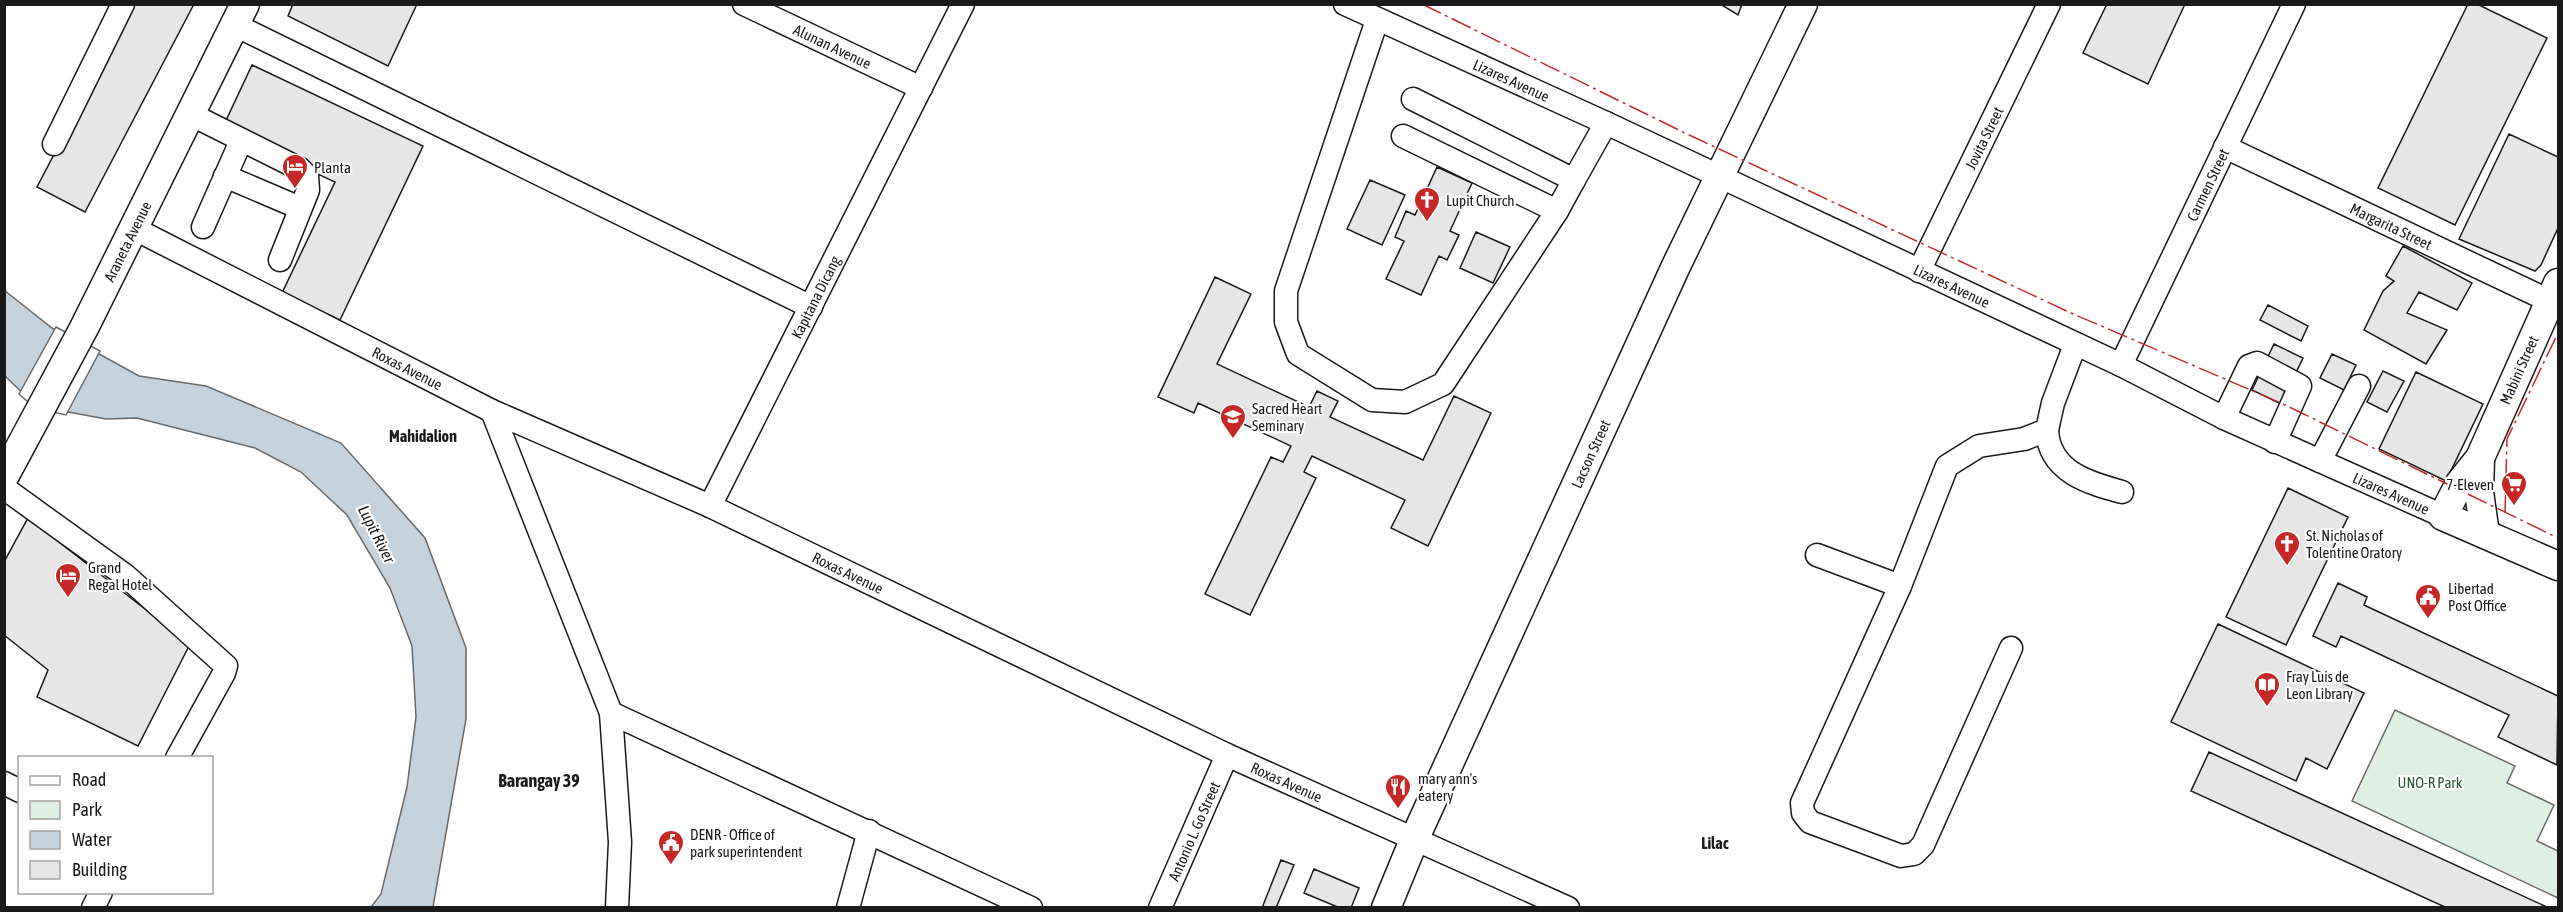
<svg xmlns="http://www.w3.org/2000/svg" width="2563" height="912" font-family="'Asap Condensed',sans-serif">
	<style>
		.green { fill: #e0efe3; stroke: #6a6a6a; stroke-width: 1.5 }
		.water { fill: #c6d2dc; stroke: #6a6a6a; stroke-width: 1.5 }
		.pier { fill: #fff; stroke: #6a6a6a; stroke-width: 1.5 }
		.building { fill: #e6e6e6; stroke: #1a1a1a; stroke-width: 1.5 }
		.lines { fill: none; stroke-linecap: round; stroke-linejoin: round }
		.minor-casing { stroke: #1a1a1a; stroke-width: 25 }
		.major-casing { stroke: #1a1a1a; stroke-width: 31 }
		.minor { stroke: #fff; stroke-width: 22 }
		.major { stroke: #fff; stroke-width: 28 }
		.power { stroke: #c62828; stroke-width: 1.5; stroke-dasharray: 21 4.5 3 4.5; stroke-linecap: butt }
		.labels { text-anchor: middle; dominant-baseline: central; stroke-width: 4.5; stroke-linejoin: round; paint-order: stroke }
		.street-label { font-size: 15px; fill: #1a1a1a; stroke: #fff }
		.poi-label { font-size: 15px; fill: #1a1a1a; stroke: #fff; text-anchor: start }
		.park-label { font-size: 15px; fill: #2b5a34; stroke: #fff }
		.neighbourhood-label { font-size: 16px; font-weight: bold; fill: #1a1a1a; stroke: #fff }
		.water-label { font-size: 16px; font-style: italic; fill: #1a1a1a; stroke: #fff }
		.quarter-label { font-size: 18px; font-weight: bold; fill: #1a1a1a; stroke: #fff }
	</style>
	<rect width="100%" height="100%" fill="#fff"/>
	<path class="green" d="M2395,710L2515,766L2507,783L2554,805L2537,841L2558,851V898L2352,801Z"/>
	<path class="water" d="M4,290L52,328L139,376L206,386L341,443L425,538L466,648V719L433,907H371L381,894L407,787L416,717L412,646L390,588L347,515L301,472L255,448L137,418L106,419L36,406L5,376Z"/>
	<path class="pier" d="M56,327L100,351L66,415L35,408L19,394Z"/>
	<path class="building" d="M133,4H194L85,212L37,187Z
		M293,4H417L388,66L288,16Z
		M1720,4H1742L1738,15Z
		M2107,4H2185L2148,84L2083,53Z
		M2468,4H2477L2547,38L2455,225L2378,188Z
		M252,65L423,146L340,320L282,293L335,182L222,129Z
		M2509,134L2558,157V228L2541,265L2535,271L2459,239Z
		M1437,167L1472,183L1450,231L1459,235L1447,260L1439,256L1421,295L1386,279L1404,241L1395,237L1406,211L1415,215Z
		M1370,180L1405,195L1382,245L1347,229Z
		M1476,232L1510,247L1493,283L1460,268Z
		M2403,246L2472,283L2457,310L2419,292L2407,313L2447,330L2426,364L2364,330L2383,291L2394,281L2386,276Z
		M1215,277L1251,294L1217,364L1309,407L1317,391L1338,401L1330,417L1423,460L1454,396L1491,413L1428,546L1391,528L1405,500L1312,456L1304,472L1316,478L1250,615L1205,594L1271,457L1283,462L1291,446L1198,403L1194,413L1158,397Z
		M2268,305L2308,326L2301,341L2260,320Z
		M2274,344L2303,358L2281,404L2252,390Z
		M2332,354L2356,365L2344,390L2320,378Z
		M2383,371L2404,381L2387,412L2367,402Z
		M2416,372L2483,404L2446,481L2379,449Z
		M2288,488L2348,517L2286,645L2226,617Z
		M28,518L190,644L138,746L37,697L48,670L4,635V562Z
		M2338,583L2367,597L2364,605L2558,696L2557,765L2498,737L2509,715L2341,636L2336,647L2313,636Z
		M2218,624L2364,693L2327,769L2306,758L2296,781L2171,722Z
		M2209,752L2549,908H2447L2191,791Z
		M1281,860L1294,865L1276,908H1262Z
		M1314,869L1359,888L1351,908H1340L1304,893Z"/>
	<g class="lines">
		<defs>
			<g id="minor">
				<path id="s1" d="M744,4L921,88"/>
				<path id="s2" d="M1345,4L1606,123L2121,365L2224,418L2443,516"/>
				<path d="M1377,20L1286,291V322L1298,354L1372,400L1405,402L1443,384L1557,211"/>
				<path d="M233,24L811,307"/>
				<path d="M1413,99L1574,180L1606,123"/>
				<path d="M190,114L300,169L307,176L308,190L280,260"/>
				<path d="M1403,136L1557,211L1574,180"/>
				<path d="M54,144L123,4"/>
				<path id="s3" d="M2225,147L2558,305"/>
				<path d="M225,176L300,208"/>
				<path d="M203,227L241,141"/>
				<path id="s4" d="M133,228L492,411L710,506L1227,755L1568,908"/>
				<path id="s5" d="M1919,271L2049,4"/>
				<path id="s6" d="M2121,365L2294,4"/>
				<path d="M492,411L611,713L620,842L617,908"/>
				<path d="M2224,418L2249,366L2257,363L2300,386L2275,442"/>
				<path d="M2047,430C2049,472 2089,483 2122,492"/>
				<path d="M2320,461L2359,386"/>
				<path d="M4,488L126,576L226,666L224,673L177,758"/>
				<path id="s7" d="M710,506L963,4"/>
				<path d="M1817,555L1900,586"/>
				<path d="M2011,648L1923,845L1914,854L1901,856L1810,822L1803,813L1802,803L1900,586L1947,466L1979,446L2024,439L2047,430L2053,403L2075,345"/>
				<path d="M611,713L1031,908"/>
				<path d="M4,783L20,791"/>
				<path d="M93,908L101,892"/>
				<path d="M848,908L869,831"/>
				<path id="s8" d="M1160,908L1227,755"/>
			</g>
			<g id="major">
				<path d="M2558,283L2480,458L2460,483L2443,516L2558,566"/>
				<path d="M2480,458L2479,492L2485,534"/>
				<path id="s9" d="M4,477L84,328L245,4"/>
				<path id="s10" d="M1386,908L1414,840L1676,266L1803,4"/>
			</g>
		</defs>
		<use href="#minor" class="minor-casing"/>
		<use href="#major" class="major-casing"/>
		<use href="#minor" class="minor"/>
		<use href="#major" class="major"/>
		<path class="power" d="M1422,4L1687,134L2071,313L2281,403L2558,538
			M2505,513L2507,439L2558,333"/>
	</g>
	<defs>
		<symbol id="hotel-pin" viewBox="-11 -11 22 30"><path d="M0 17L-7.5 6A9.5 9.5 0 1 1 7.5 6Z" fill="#c62828" stroke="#fff"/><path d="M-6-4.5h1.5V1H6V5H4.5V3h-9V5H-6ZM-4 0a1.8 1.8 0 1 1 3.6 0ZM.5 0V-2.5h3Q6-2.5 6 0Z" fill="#fff"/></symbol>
		<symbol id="church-pin" viewBox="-11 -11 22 30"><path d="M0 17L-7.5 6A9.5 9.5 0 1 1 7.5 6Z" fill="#c62828" stroke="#fff"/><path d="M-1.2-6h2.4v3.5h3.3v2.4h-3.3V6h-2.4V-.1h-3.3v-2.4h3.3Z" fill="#fff"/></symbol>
		<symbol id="university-pin" viewBox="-11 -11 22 30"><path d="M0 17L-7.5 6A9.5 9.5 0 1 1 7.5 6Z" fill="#c62828" stroke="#fff"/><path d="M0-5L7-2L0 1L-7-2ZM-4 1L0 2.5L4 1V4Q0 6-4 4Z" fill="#fff"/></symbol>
		<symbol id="supermarket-pin" viewBox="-11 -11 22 30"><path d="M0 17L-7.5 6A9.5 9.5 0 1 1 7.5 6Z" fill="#c62828" stroke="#fff"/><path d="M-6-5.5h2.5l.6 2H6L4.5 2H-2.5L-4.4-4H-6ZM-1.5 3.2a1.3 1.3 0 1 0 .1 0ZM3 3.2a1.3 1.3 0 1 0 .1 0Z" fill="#fff"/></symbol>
		<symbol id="civic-pin" viewBox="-11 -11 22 30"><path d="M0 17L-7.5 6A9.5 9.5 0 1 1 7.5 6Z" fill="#c62828" stroke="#fff"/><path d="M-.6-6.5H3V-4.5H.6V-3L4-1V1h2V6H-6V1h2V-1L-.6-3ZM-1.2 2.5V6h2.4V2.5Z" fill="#fff"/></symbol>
		<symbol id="library-pin" viewBox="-11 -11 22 30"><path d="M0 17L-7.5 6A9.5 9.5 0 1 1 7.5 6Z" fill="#c62828" stroke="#fff"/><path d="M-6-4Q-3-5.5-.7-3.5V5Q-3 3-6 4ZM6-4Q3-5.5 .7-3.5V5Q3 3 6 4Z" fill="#fff"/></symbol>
		<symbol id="restaurant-pin" viewBox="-11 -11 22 30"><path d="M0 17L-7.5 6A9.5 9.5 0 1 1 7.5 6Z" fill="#c62828" stroke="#fff"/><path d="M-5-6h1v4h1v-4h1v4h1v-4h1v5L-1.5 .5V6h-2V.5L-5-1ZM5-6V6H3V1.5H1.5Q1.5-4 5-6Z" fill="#fff"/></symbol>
	</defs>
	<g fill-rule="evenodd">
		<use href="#hotel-pin" x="280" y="152" width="30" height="40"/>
		<use href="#church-pin" x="1412" y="185" width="30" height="40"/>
		<use href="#university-pin" x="1218" y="402" width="30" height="40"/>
		<use href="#supermarket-pin" x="2499" y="469" width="30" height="40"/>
		<use href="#church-pin" x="2272" y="529" width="30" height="40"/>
		<use href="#hotel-pin" x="53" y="561" width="30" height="40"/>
		<use href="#civic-pin" x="2413" y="582" width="30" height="40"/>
		<use href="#library-pin" x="2252" y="670" width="30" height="40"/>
		<use href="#restaurant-pin" x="1383" y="772" width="30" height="40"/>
		<use href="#civic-pin" x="656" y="828" width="30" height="40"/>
	</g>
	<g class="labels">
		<g class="street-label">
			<text stroke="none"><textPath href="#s1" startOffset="98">Alunan Avenue</textPath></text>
			<text stroke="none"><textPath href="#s2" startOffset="183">Lizares Avenue</textPath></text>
			<text stroke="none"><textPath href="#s5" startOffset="148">Jovita Street</textPath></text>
			<text stroke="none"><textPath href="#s6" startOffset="200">Carmen Street</textPath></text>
			<text stroke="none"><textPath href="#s3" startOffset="184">Margarita Street</textPath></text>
			<text stroke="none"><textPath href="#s9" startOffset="266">Araneta Avenue</textPath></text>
			<text stroke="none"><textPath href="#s2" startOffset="669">Lizares Avenue</textPath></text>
			<text stroke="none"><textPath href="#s7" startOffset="234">Kapitana Dicang</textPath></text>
			<text stroke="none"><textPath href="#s4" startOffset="308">Roxas Avenue</textPath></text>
			<text transform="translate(2519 370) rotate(-66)">Mabini Street</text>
			<text stroke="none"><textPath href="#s10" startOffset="498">Lacson Street</textPath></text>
			<text stroke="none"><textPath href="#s2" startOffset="1155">Lizares Avenue</textPath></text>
			<text stroke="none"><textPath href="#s4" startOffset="794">Roxas Avenue</textPath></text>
			<text stroke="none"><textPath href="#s4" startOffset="1280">Roxas Avenue</textPath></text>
			<text stroke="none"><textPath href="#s8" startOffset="84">Antonio L. Go Street</textPath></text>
		</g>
		<g class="poi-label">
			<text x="314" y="167">Planta</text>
			<text x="1446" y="200">Lupit Church</text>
			<text x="1252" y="408">Sacred Heart<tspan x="1252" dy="17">Seminary</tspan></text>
			<text x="2494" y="484" text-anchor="end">7-Eleven</text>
			<text x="2306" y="535">St. Nicholas of<tspan x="2306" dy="17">Tolentine Oratory</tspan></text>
			<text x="88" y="567">Grand<tspan x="88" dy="17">Regal Hotel</tspan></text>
			<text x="2448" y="588">Libertad<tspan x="2448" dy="17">Post Office</tspan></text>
			<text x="2286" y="676">Fray Luis de<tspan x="2286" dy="17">Leon Library</tspan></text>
			<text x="1418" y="778">mary ann's<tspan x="1418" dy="17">eatery</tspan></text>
			<text x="690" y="834">DENR - Office of<tspan x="690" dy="17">park superintendent</tspan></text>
		</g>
		<g class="park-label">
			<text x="2430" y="782">UNO-R Park</text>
		</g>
		<g class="neighbourhood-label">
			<text x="423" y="436">Mahidalion</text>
			<text x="1715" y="843">Lilac</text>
		</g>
		<g class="water-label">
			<text transform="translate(377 534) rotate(63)">Lupit River</text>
		</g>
		<g class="quarter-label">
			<text x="539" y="780">Barangay 39</text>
		</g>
	</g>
	<rect width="2563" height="912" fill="none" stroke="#1a1a1a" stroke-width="12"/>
	<rect x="18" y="756" width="195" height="138" fill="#ffffff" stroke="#a3a3a3" stroke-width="1.5"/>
	<rect x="30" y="776" width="30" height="9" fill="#ffffff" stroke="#a3a3a3" stroke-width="1.5"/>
	<text x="72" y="786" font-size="18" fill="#1a1a1a">Road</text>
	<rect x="30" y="801" width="30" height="18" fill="#e0efe3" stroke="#a3a3a3" stroke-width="1.5"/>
	<text x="72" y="816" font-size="18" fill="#1a1a1a">Park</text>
	<rect x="30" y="831" width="30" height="18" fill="#c6d2dc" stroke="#a3a3a3" stroke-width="1.5"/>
	<text x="72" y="846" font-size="18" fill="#1a1a1a">Water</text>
	<rect x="30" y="861" width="30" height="18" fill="#e6e6e6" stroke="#a3a3a3" stroke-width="1.5"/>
	<text x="72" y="876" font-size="18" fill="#1a1a1a">Building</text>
</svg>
